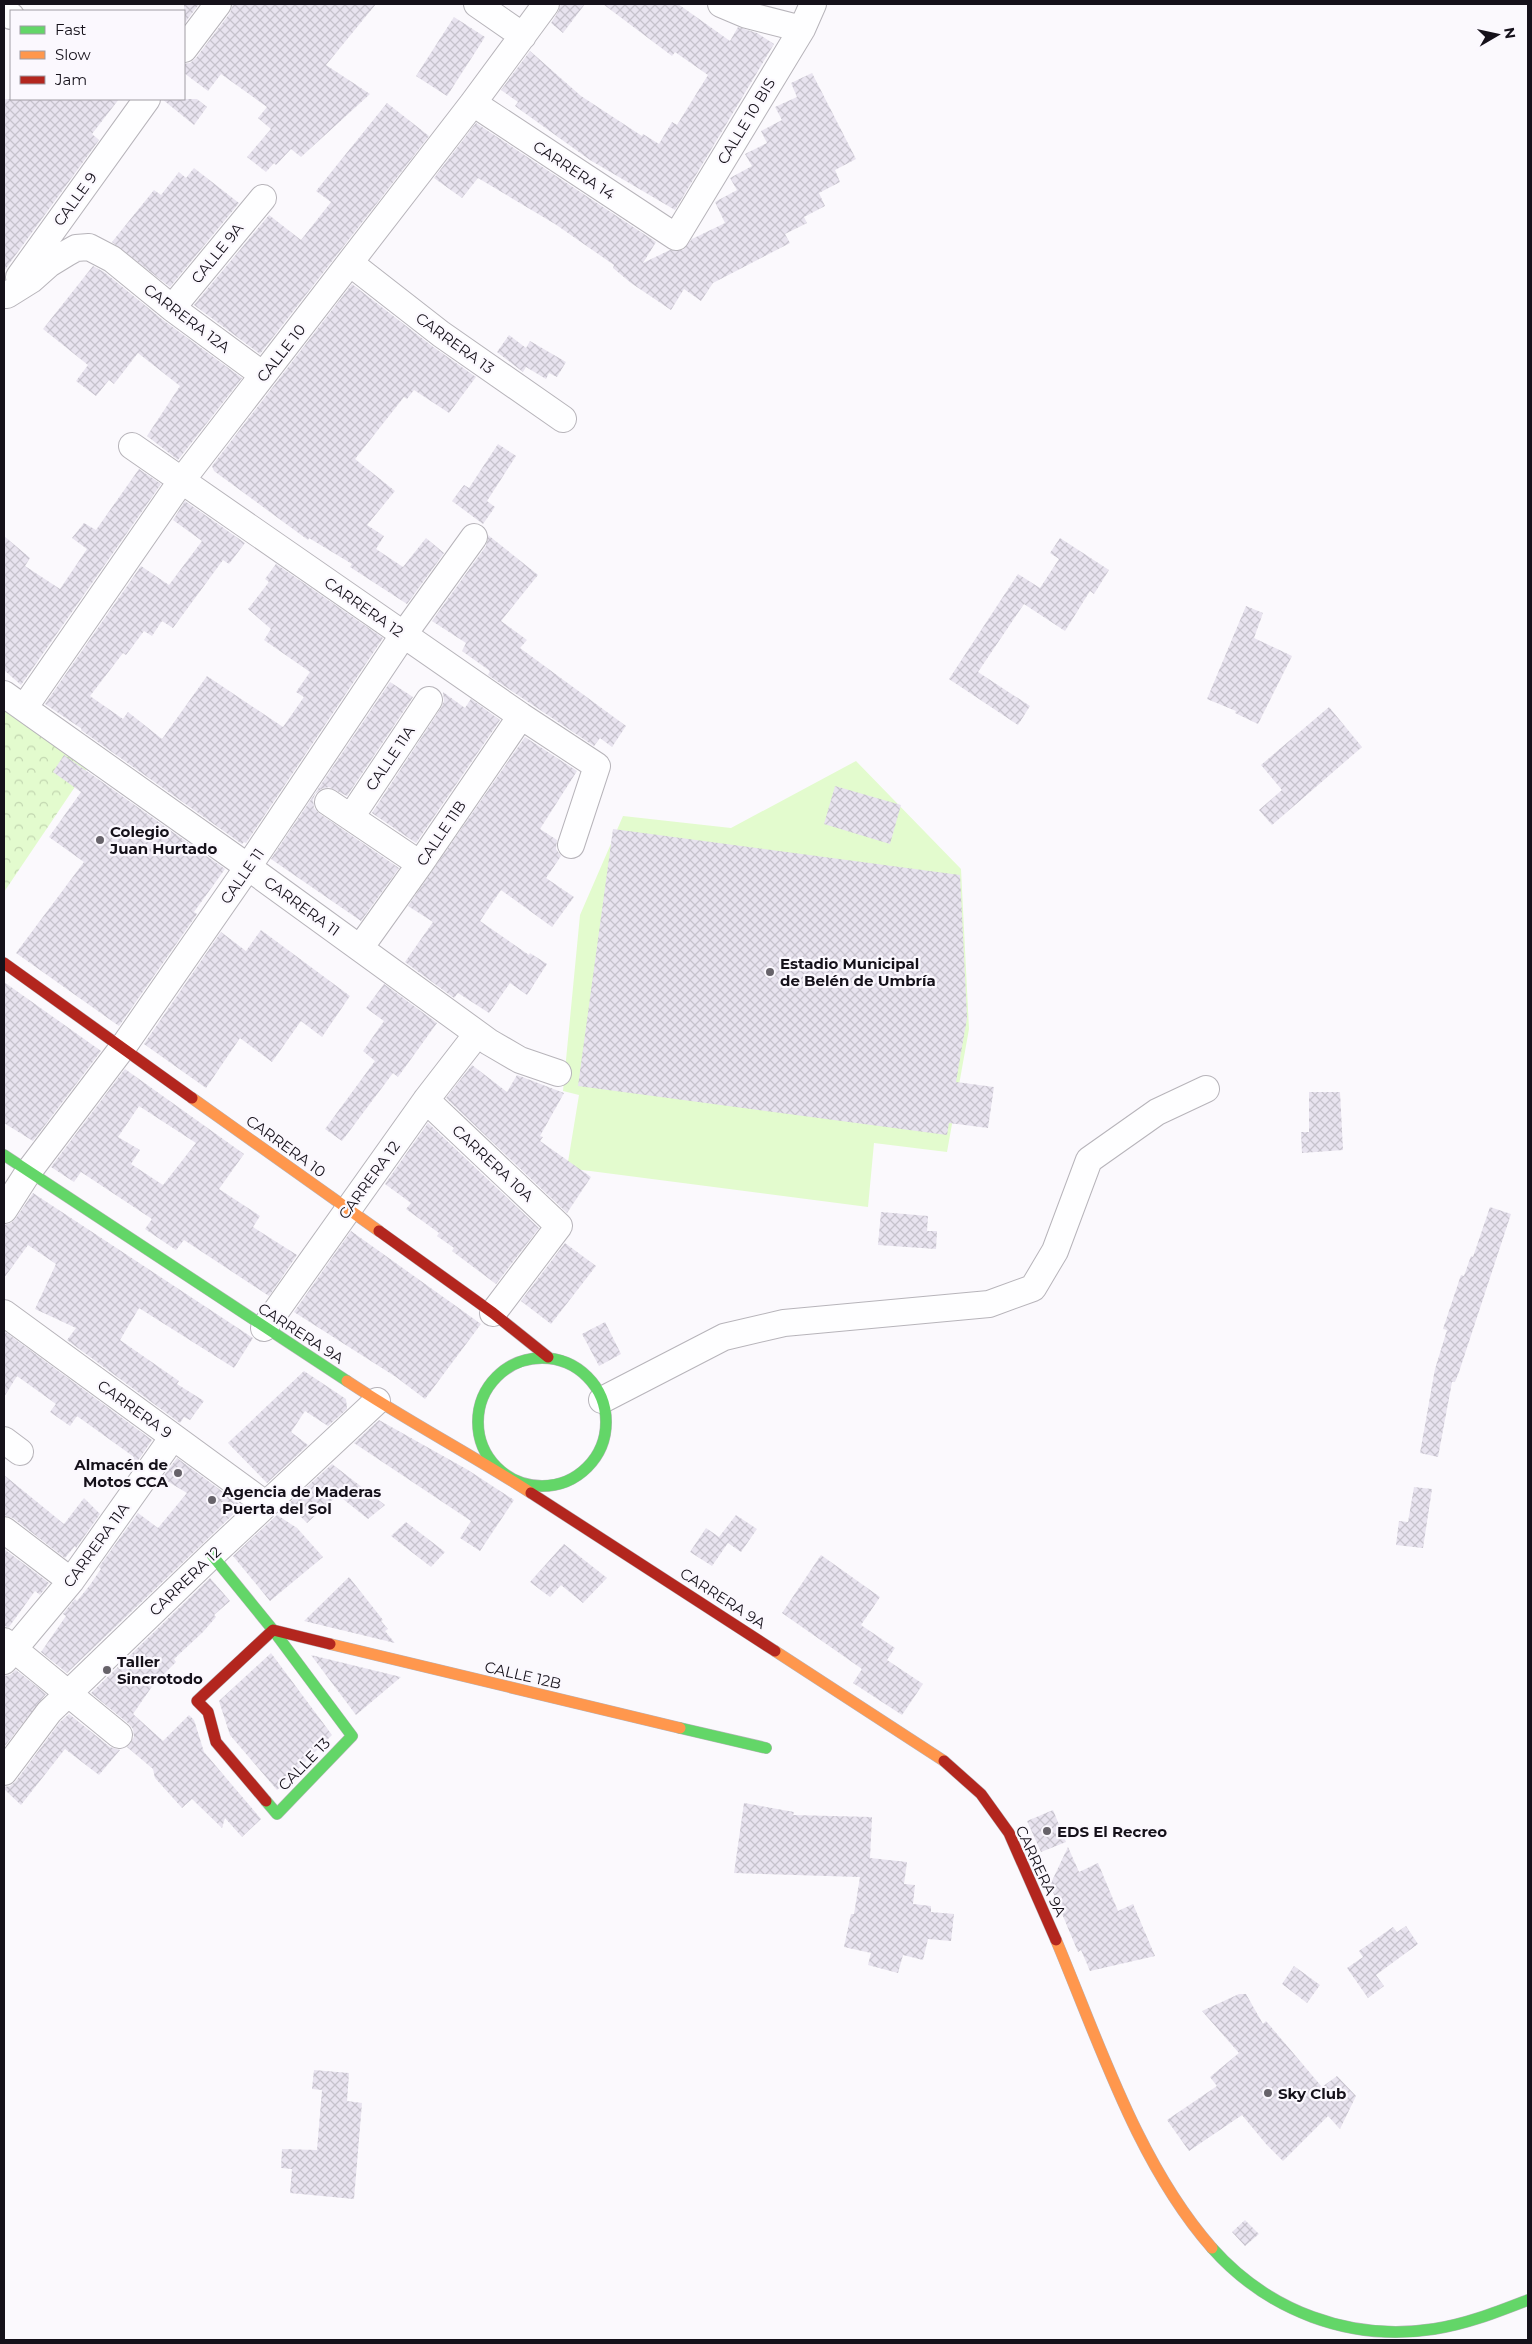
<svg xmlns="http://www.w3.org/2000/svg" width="1532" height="2344" font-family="Montserrat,sans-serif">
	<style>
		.grass { fill: #e3fbce }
		.park { fill: url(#park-crowns) }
		.building { fill: url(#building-cross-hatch); fill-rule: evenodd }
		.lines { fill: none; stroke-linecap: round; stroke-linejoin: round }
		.street-casing { stroke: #b7b4ba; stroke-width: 28 }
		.fast-casing { stroke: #b7b4ba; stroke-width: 12 }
		.slow-casing { stroke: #b7b4ba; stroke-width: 12 }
		.jam-casing { stroke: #b7b4ba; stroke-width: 12 }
		.street { stroke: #fefeff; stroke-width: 26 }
		.fast { stroke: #63d668; stroke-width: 11 }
		.slow { stroke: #ff974d; stroke-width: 11 }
		.jam { stroke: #b3261e; stroke-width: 11 }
		.poi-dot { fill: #666269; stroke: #fbf8fe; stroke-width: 2 }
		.labels { text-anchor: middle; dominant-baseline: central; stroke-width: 4.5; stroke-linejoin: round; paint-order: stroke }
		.street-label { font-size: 15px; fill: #15111a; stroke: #fbf8fe }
		.poi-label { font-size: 15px; font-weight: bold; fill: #15111a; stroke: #fbf8fe; text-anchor: start }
	</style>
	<defs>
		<pattern id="park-crowns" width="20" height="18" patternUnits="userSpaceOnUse" patternTransform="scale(1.25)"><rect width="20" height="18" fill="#e3fbce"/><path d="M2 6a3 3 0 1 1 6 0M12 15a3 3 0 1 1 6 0" fill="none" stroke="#c2d6b0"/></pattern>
		<pattern id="building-cross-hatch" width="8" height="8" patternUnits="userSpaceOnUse" patternTransform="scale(1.25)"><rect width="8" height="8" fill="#e8e3ef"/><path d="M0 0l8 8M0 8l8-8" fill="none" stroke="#c6c2cc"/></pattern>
	</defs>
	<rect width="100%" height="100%" fill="#fbf9fd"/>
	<path class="grass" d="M856,761L961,869L969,1029L947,1152L874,1143L868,1207L567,1168L579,1095L563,1091L580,915L623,816L731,828Z"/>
	<path class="park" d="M4,708L89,766L4,892Z"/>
	<path class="building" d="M184,4H199L184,24Z
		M233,4H376L326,65L370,94L301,157L291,149L276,165L274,163L266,172L247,157L271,129L258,118L267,107L221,74L208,91L184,73V64L190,63L196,58L230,13Z
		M561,4H585L563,33L551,23L558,12Z
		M603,4H678L730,41L738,27L757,33L774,44L675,210L590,160L515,106L518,102L501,90L530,51L581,96L642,136L643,134L659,144L672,122L677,125L708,75L675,52L672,56Z
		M454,17L485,37L447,96L416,76Z
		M812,73L856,159L835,170L840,182L819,193L825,206L804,217L807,223L785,234L790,243L713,283L701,301L684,289L671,310L631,283L613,268L614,265L555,224L478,178L462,198L434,178L476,123L656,242L643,263L670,250H683L692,239L725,223L715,202L737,190L730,178L752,166L745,154L767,143L761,131L782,120L775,107L797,97L791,83Z
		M4,99H119L92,134L99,140L4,271Z
		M162,99H197L207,107L194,125Z
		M387,103L429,136L260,354L194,305L269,215L301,240L331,202L316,191Z
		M194,168L239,203L170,287L112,242L154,190L161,195L179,172L186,178Z
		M93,266L104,272L163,320L242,378L178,460L147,436L180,386L138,353L114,384L109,380L96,396L76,381L88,365L43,329Z
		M352,284L432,346L476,377L449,413L414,390L407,399L404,397L355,459L395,491L367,525L384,536L376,549L403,567L426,538L444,553L407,604L350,567L352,564L309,538L308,540L214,471L212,466Z
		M509,335L526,348L530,341L566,362L557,377L549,373L546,379L526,367L523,372L497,352Z
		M498,444L516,456L487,501L495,507L483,524L452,501L464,485L469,488Z
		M139,469L161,484L21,685L4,670V536L30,558L25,566L60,589L87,549L72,538L84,523L96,530Z
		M185,501L245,543L229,564L223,560L173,628L162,621L152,636L144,631L126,655L123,653L90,696L123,719L128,712L162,739L207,676L283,727L304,697L296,692L310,672L264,640L271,629L248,609L269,582L265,579L276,564L383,638L246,843L244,842L242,844L81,730L82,729L45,704L141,566L169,585L202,541L173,520Z
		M488,535L538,575L501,621L527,640L520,648L626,726L612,747L600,738L594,746L488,675L490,671L462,651L466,643L432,621L486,546Z
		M1060,538L1109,570L1094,594L1090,591L1065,631L1024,604L978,672L1030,706L1018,725L949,679L1018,574L1040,588L1059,559L1050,553Z
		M1246,606L1263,613L1254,638L1292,656L1258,724L1235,713L1236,711L1207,699Z
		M390,682L413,697L347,796L329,787L321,789L315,794L313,800L314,808L320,814L399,868L361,921L271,859Z
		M443,692L465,708L471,699L500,720L416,843L372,813L441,708L444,701Z
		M1329,707L1362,747L1272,825L1259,810L1282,790L1261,765Z
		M525,737L577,771L540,829L557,840L556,849L561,856L546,878L574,897L552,927L501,890L480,921L529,955L530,953L547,964L527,995L510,983L489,1013L458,993L454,998L405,962L433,922L408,906Z
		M64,755L225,869L194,912L197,914L119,1026L16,953L84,862L49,837L81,792L53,772Z
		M835,786L901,805L890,844L824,824Z
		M613,829L960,875L967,1018L956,1082L994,1087L988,1128L949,1123L947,1135L578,1086Z
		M261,930L350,996L322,1037L301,1021L272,1062L240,1038L206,1088L144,1044L221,932L246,951Z
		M4,982L101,1051L33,1141L4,1123Z
		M384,984L437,1023L398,1077L393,1073L342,1141L325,1129L375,1061L363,1051L384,1021L366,1008Z
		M472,1065L507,1092L517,1075L564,1093L540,1136L543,1137L540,1141L591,1177L567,1213L446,1098Z
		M125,1069L244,1154L219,1189L260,1216L253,1227L297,1255L269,1296L184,1240L176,1250L145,1229L152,1219L81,1172L74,1182L51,1167ZM139,1106L196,1143L163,1185L131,1164L140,1150L118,1137Z
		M1309,1092H1340L1343,1150L1302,1153L1301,1132H1309Z
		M428,1123L539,1228L496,1284L452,1251L454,1248L437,1236L439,1233L406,1209L411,1203L385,1184Z
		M33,1193L253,1338L234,1368L139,1308L120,1340L179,1381L177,1384L204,1401L190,1420L184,1417L180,1423L67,1340L76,1328L35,1309L56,1264L28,1245L4,1278V1225L11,1223L16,1218Z
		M1490,1207L1511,1214L1459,1372L1455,1382H1452L1438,1457L1420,1453L1435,1369L1447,1330L1443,1329L1461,1275L1464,1276L1471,1256L1473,1257Z
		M881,1212L928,1216L927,1231H937L936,1249L878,1245Z
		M351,1231L481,1324L425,1399L396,1377L294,1312Z
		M565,1243L596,1266L551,1324L521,1301Z
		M605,1322L621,1354L599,1366L582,1334Z
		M4,1331L152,1440L137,1462L132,1459L134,1457L77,1416L70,1426L50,1412L56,1404L17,1376L4,1397Z
		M304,1371L346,1399L347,1409L328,1426L305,1411L291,1432L308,1445L267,1483L228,1443Z
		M379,1420L468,1470L514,1500L480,1551L460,1538L471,1521L354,1443Z
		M177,1458L242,1506L67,1673L41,1652L66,1616L63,1614L75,1599L77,1601L90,1585L101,1569L99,1567L138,1513L158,1528L187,1493L162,1478Z
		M332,1464L385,1505L368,1519L338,1495L307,1523L288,1504Z
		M4,1475L64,1524L84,1498L100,1514L76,1548L75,1546L65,1558L13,1518L4,1515Z
		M1414,1487L1432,1489L1423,1548L1396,1545L1399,1521L1408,1522Z
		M277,1515L297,1528L323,1557L270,1601L233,1556Z
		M736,1515L757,1529L741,1552L728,1543L712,1566L690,1552L706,1528L719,1537Z
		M406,1522L445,1552L431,1567L391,1536Z
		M564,1544L607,1578L583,1603L561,1585L550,1597L530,1582Z
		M4,1549L49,1583L40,1595L35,1591L9,1627L4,1626Z
		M821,1555L880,1597L861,1625L895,1648L887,1660L923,1684L902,1715L853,1683L862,1669L782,1613Z
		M349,1577L383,1620L381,1621L388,1629L385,1631L395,1643L304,1621Z
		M210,1578L230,1601L214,1615L216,1617L203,1632L174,1659L176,1662L153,1685L133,1714L163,1741L189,1715L194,1720L204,1752L261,1819L242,1837L225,1818L222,1828L192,1799L182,1808L155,1778L153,1769L127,1747L134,1737L133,1729L129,1724L91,1693Z
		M271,1653L332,1735L277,1790L230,1735L219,1701Z
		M311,1655L401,1677L356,1715Z
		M16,1670L46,1694L4,1747V1676L10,1675Z
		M69,1714L110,1747L120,1750L99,1775L65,1749L21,1805L4,1789V1787L10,1786L16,1781L60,1722Z
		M744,1803L794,1812L793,1815L872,1817L870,1858L907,1862L904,1884L915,1885L913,1904L931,1906V1912L954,1914L951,1941L928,1939L923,1960L903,1955L898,1973L868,1965L871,1953L844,1947L851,1914H854L860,1877L734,1873Z
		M1053,1810L1066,1842L1041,1852L1027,1821Z
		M1068,1847L1079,1872L1098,1863L1118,1911L1133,1904L1155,1956L1090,1971L1081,1950L1078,1952L1050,1885Z
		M1406,1926L1418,1944L1376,1975L1384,1986L1368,1998L1347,1968L1363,1957L1359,1951L1393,1927L1397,1932Z
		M1294,1966L1320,1985L1307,2003L1282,1984Z
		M1239,1994H1246L1263,2024L1266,2021L1322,2087L1337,2076L1356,2096L1340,2129L1328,2116L1283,2161L1266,2144L1242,2115L1189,2151L1167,2120L1217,2086L1210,2077L1239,2053L1202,2011Z
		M314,2070L349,2073L347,2101L362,2103L354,2199L290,2193L292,2169L281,2168L282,2149L317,2150L322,2090L312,2089Z
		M1245,2220L1259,2234L1245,2246L1232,2232Z"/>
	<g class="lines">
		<defs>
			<path id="street" d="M477,4L523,36
				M721,4L747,15L802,29
				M4,10L11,16
				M184,49L218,4
				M473,103L676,237L802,29L813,4
				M350,263L441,334L563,419
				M19,277L147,99
				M7,295L31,280L49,264L67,253L76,248L89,247L112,259L172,308L263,375
				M172,308L263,198
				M132,446L521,716L597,766L571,845
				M4,694L248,867L489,1042L520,1060L558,1073
				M24,708L182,480L473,103L546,4
				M328,802L420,864
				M351,817L429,700
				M360,948L420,864L521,716
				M426,1100L559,1226L493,1313
				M4,1210L29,1171L123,1047L248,867L404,634L474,537
				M4,1313L265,1504
				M264,1328L426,1100L477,1034
				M602,1400L724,1337L784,1323L989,1304L1033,1288L1055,1251L1089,1160L1157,1112L1206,1089
				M4,1440L20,1452
				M4,1530L71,1581
				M4,1641L119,1735
				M4,1661L71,1581L173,1437
				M4,1772L49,1712L212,1555L377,1401"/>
			<path id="fast" d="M4,1155L347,1381
				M478 1422a64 64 0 1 1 128 0a64 64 0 1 1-128 0Z
				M212,1555L273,1630L352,1736L277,1814L266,1801
				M680,1728L766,1748
				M1212,2248C1268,2311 1350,2342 1434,2329C1467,2324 1497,2312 1528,2300"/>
			<path id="slow" d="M192,1098L379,1231
				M347,1381C407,1421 471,1454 531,1493
				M330,1644L680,1728
				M775,1651L944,1761
				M1056,1940C1099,2042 1138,2164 1212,2248"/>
			<path id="jam" d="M4,963L192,1098
				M379,1231L493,1313L548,1357
				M531,1493L775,1651
				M944,1761L981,1794L1009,1833L1056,1940
				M266,1801L216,1742L208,1712L197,1701L273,1630L330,1644"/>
		</defs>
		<use href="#street" class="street-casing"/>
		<use href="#fast" class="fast-casing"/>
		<use href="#slow" class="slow-casing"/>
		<use href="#jam" class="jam-casing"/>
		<use href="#street" class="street"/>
		<use href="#fast" class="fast"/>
		<use href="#slow" class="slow"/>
		<use href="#jam" class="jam"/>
	</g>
	<g class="poi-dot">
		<circle cx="100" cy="840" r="5"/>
		<circle cx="770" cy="972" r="5"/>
		<circle cx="178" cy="1473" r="5"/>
		<circle cx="212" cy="1500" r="5"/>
		<circle cx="107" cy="1670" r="5"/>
		<circle cx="1047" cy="1831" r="5"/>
		<circle cx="1268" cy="2093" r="5"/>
	</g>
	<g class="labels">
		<g class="street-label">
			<text transform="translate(746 121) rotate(-59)">CALLE 10 BIS</text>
			<text transform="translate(574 170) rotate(33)">CARRERA 14</text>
			<text transform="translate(75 199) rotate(-54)">CALLE 9</text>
			<text transform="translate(217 253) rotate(-51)">CALLE 9A</text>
			<text transform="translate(187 318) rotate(37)">CARRERA 12A</text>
			<text transform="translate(455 343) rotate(36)">CARRERA 13</text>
			<text transform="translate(281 353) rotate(-52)">CALLE 10</text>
			<text transform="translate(364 607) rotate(35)">CARRERA 12</text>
			<text transform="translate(390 758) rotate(-56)">CALLE 11A</text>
			<text transform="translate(441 833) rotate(-56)">CALLE 11B</text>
			<text transform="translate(242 876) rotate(-55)">CALLE 11</text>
			<text transform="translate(302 906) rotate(36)">CARRERA 11</text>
			<text transform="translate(286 1146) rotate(36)">CARRERA 10</text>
			<text transform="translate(493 1163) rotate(43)">CARRERA 10A</text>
			<text transform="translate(369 1180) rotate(-54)">CARRERA 12</text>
			<text transform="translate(301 1333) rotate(33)">CARRERA 9A</text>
			<text transform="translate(135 1409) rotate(36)">CARRERA 9</text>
			<text transform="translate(96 1545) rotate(-54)">CARRERA 11A</text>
			<text transform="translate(185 1581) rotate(-44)">CARRERA 12</text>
			<text transform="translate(723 1598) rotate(33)">CARRERA 9A</text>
			<text transform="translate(523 1675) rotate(13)">CALLE 12B</text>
			<text transform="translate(304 1764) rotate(-46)">CALLE 13</text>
			<text transform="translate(1041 1871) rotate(65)">CARRERA 9A</text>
		</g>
		<g class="poi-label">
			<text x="110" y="831">Colegio<tspan x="110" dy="17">Juan Hurtado</tspan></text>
			<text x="780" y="963">Estadio Municipal<tspan x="780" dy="17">de Belén de Umbría</tspan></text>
			<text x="168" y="1464" text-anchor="end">Almacén de<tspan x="168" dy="17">Motos CCA</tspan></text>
			<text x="222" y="1491">Agencia de Maderas<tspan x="222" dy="17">Puerta del Sol</tspan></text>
			<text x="117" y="1661">Taller<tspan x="117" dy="17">Sincrotodo</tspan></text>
			<text x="1057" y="1831">EDS El Recreo</text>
			<text x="1278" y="2093">Sky Club</text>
		</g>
	</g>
	<rect width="1532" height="2344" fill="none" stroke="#15111a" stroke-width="10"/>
	<rect x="10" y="10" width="175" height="90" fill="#fbf8fe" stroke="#9f9ca3"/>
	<rect x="20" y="26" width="25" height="8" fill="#63d668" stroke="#9f9ca3"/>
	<text x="55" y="35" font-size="15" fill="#15111a">Fast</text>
	<rect x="20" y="51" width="25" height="8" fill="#ff974d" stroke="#9f9ca3"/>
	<text x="55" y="60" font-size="15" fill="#15111a">Slow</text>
	<rect x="20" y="76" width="25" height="8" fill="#b3261e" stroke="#9f9ca3"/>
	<text x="55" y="85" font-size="15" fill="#15111a">Jam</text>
	<g transform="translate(1497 35) rotate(81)" stroke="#fbf8fe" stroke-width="4" paint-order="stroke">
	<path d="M0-4L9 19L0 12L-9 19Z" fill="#15111a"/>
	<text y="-8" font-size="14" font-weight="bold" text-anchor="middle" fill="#15111a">N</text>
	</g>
</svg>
